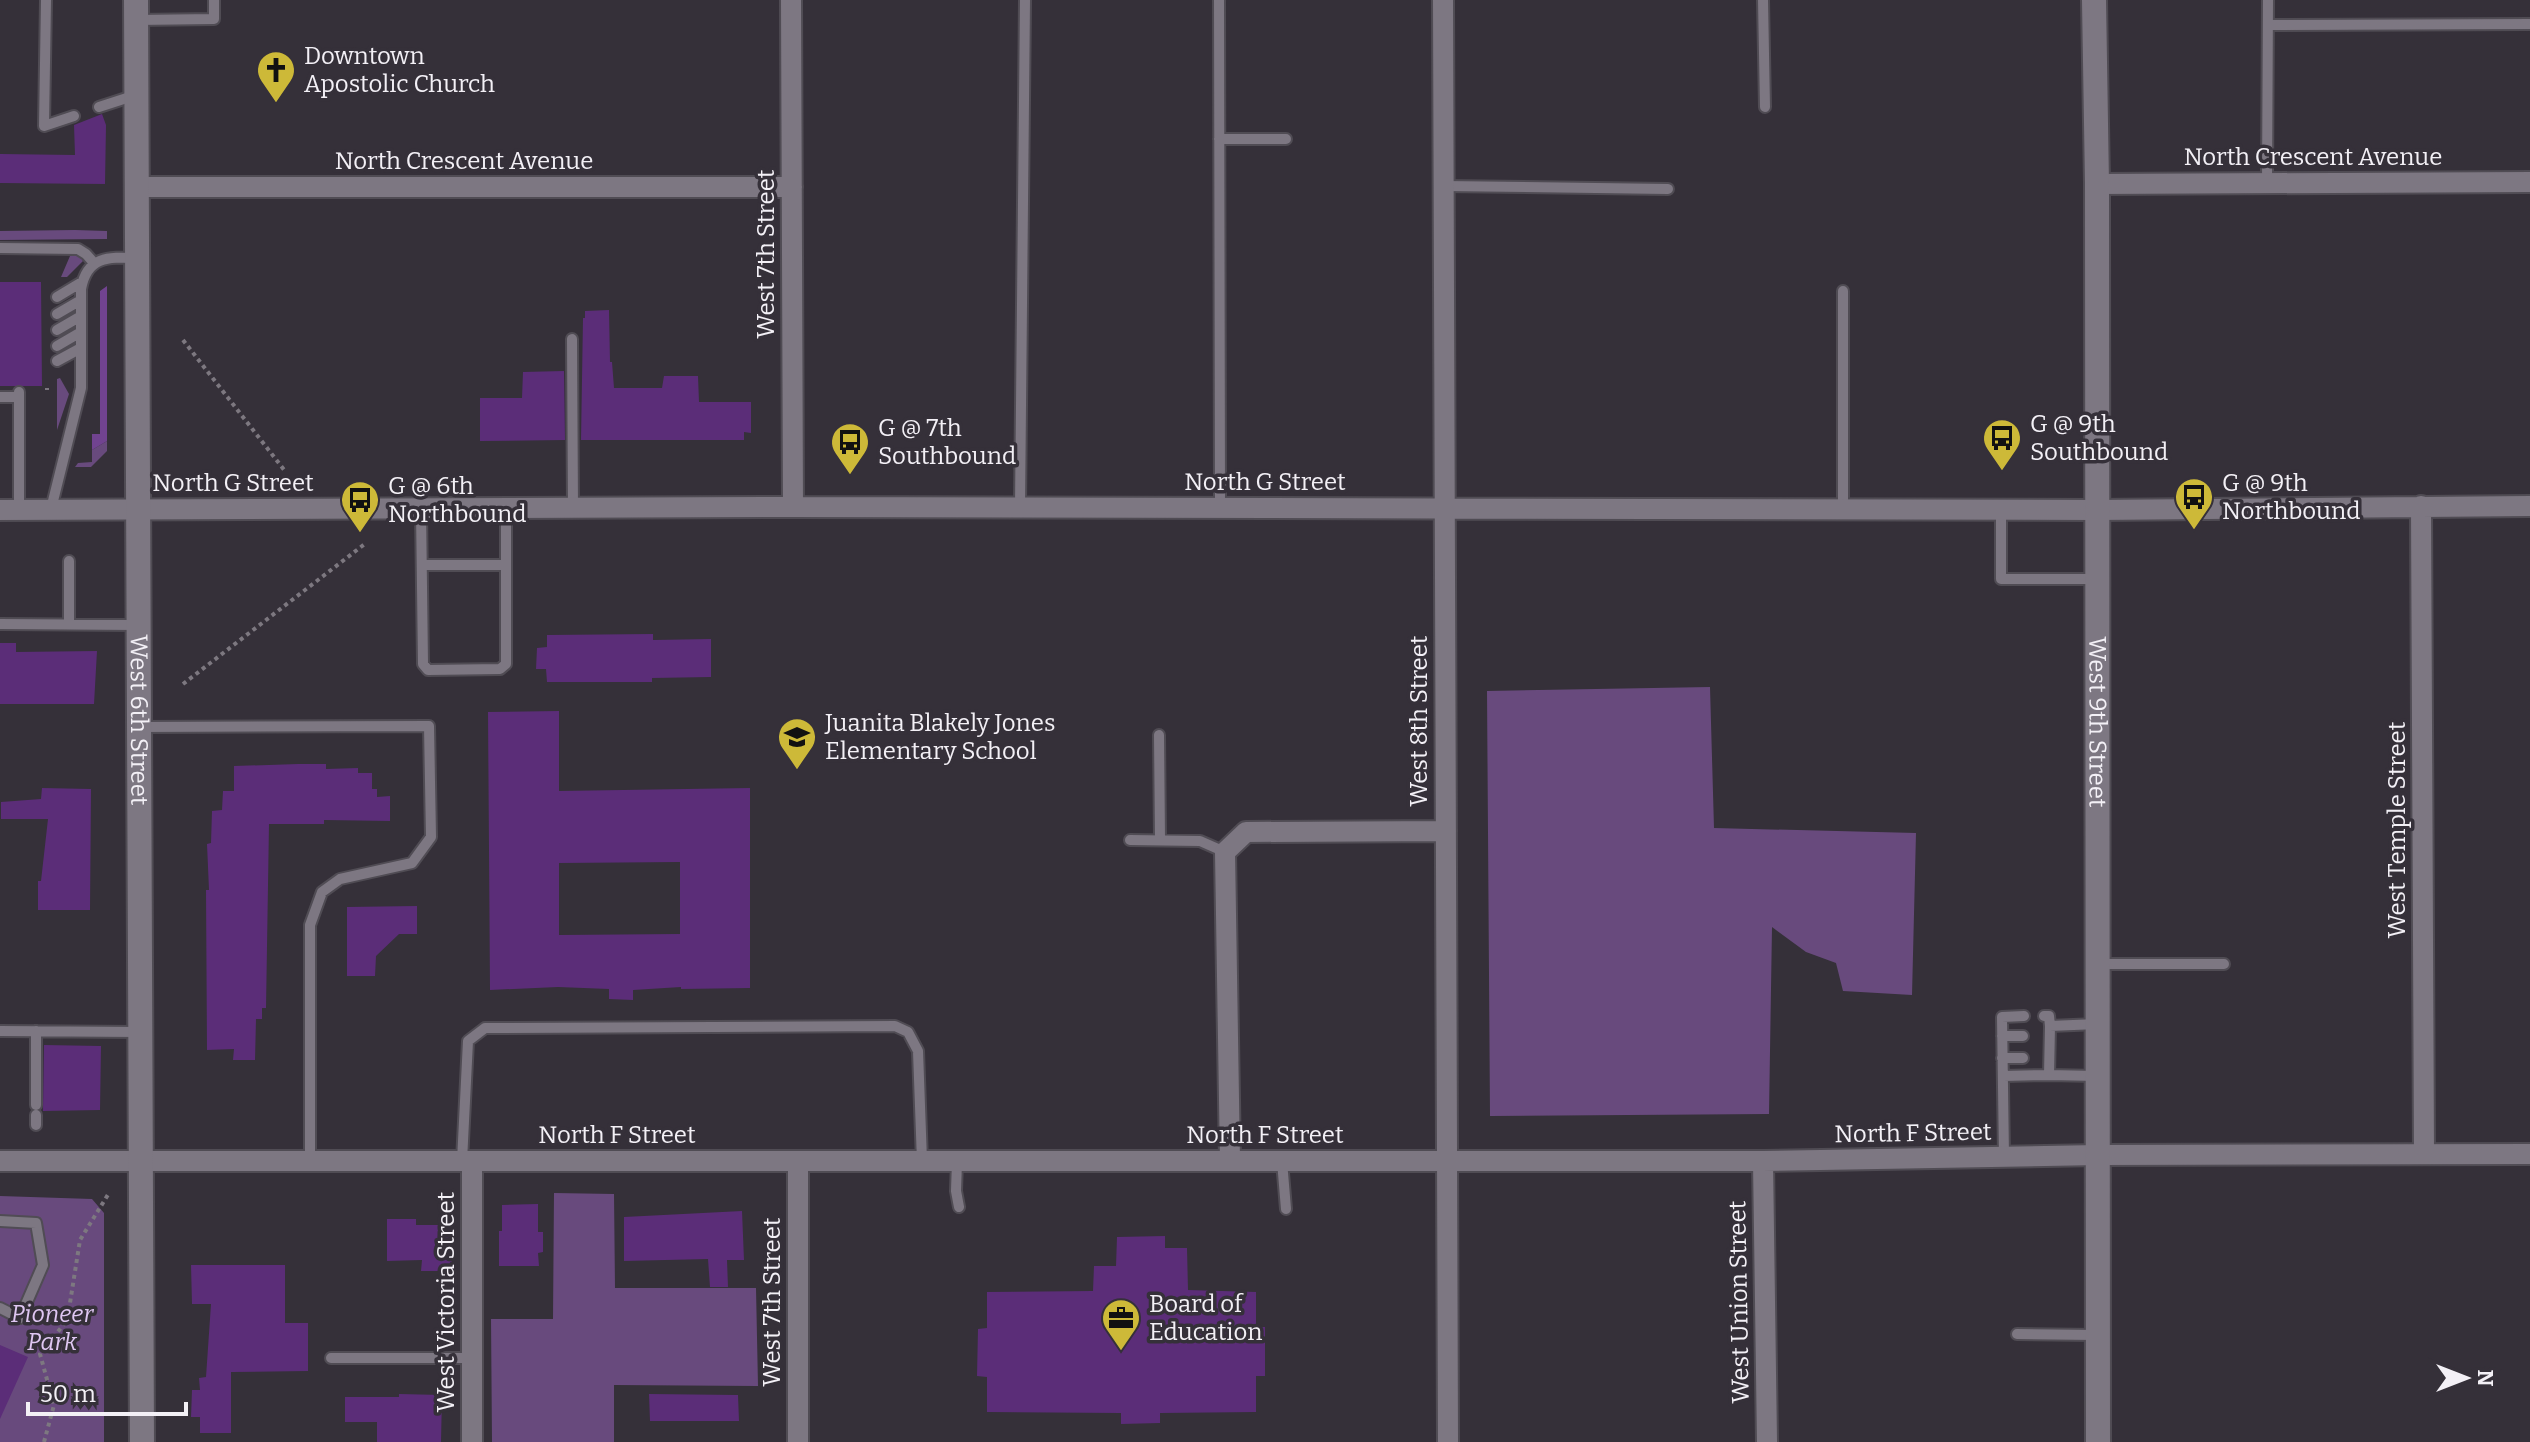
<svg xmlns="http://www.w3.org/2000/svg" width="2530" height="1442" font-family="Bitter,serif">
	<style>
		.green { fill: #684a7d }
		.forest { fill: #714390 }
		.building { fill: #5b2d78; fill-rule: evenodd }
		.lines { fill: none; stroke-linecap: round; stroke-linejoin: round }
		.lane-casing { stroke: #504c54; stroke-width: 14 }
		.street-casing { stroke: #504c54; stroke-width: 24 }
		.secondary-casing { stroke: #504c54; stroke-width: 28 }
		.path { stroke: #7d7880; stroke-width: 4; stroke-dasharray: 4 4; stroke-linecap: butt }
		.lane { stroke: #7d7782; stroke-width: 10 }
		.street { stroke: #7d7782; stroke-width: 20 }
		.secondary { stroke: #7d7782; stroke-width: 24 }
		.labels { text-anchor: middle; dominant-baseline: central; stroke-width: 7; stroke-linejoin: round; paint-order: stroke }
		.poi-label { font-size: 24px; fill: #f3f0f6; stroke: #353039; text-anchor: start }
		.street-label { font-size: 24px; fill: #f3f0f6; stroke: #353039 }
		.park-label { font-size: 24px; font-style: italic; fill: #dfc7f2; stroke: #353039 }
	</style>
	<rect width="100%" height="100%" fill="#353039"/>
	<path class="green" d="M75,230L107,231V239L0,240V231Z
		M80,254L83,261L67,277H61L70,256Z
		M60,378L69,394L57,430V379Z
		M107,441V451L91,467H75L78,463L92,462V450Z
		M1710,687L1714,828L1916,833L1912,995L1843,991L1836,963L1806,952L1772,927L1769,1114L1490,1116L1487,691Z
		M554,1193L614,1194L615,1288H756L758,1386L614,1385V1442H492L491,1319H553Z
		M0,1196L92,1199L104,1213V1442H0Z"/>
	<path class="forest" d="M107,286V441L92,450V434H100V291Z"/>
	<path class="building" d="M102,114L106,125L105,184L0,183V154L75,155L74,125Z
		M0,282H41L42,386H0Z
		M609,310L610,362H612L614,388H662L664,376H698L699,402H751V433L744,432V440H581L583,318H585V311Z
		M564,371L565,440L480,441V398H522L523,372Z
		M653,634V640L711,639V677L652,678V682H547L546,669H536L537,648L547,647V635Z
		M0,643H16V652L97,651L94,704H0Z
		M559,711V791L750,788V988L681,989V987L633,990V1000L609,999V989L558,987L490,990L488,712ZM680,862V934L559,935V863Z
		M298,764H326V769L358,768V773H372V789H377V797L390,796V821L324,820V824H269L266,1008H262V1019H256L255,1060H233L234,1049L207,1050L206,890H209L207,844L211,843L212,811L222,810L223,791H234V766Z
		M42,788L91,789L90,910H38V881H41L48,819H1V802L41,799Z
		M417,906V934H399L376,956L375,976H347V907Z
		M44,1045L101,1046L100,1110L43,1111Z
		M538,1204V1232H543V1252L538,1253L539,1266H499V1231H502V1205Z
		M742,1211L744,1260H727L728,1287H710L708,1259L624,1261V1217Z
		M387,1219H416V1225H452V1271H421L422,1260L387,1261Z
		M1165,1236V1248H1187L1188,1290L1256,1292V1327H1265V1376H1256V1412L1160,1413V1423L1121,1424V1413L987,1412V1377L977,1376L978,1329L987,1328V1292L1093,1291L1094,1266H1116L1117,1237Z
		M191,1265H285V1323H308V1371L231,1372V1433H200V1417H191L192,1390H200L199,1378L206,1377L211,1304H192Z
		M0,1345L28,1357L0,1419Z
		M399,1394L442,1395L441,1442H377V1422H345V1397H399Z
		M649,1394L738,1395L739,1421H650Z"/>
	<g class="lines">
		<defs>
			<path id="lane" d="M46,0L44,126L74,116
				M1219,0L1220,507
				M1763,0L1765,107
				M136,20L214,19V0
				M2268,25L2530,24
				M99,107L136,95
				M1219,139H1286
				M2267,183L2268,0
				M1443,186L1668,189
				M0,248L78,249L86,254L94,263
				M1843,291V508
				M57,297L82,282
				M57,314L81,300
				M57,330L81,316
				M572,339L573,509
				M57,346L81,332
				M57,361L81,348
				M19,392V510
				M0,397H19
				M1020,507L1025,0
				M2001,508V579H2096
				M51,509L81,388V289C87,256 108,257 136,258
				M421,509L423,664L428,670L500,669L506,664V509
				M422,565H506
				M0,624L137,625
				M69,624V561
				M140,727L429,726L431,837L412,863L340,879L322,892L310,925V1161
				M1159,735L1160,839
				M1130,840L1200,841L1225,852
				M2099,964H2224
				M2044,1016H2049L2050,1026
				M2097,1024L2050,1026L2049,1075L2097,1076
				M0,1031L139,1032
				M2002,1036H2023
				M2002,1058H2023
				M2003,1076L2049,1075
				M36,1105V1031
				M36,1115V1125
				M2004,1157L2002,1017L2024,1016
				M462,1161L468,1041L485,1028L895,1026L908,1032L918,1051L922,1161
				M957,1161L956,1191L959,1207
				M1282,1161L1286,1209
				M0,1221L36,1223L43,1265L20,1318L0,1308
				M2017,1334L2096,1335
				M331,1358H472"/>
			<path id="street" d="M791,0L793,507
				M1443,0L1448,1442
				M2097,184L2530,182
				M136,187H792
				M2421,506L2424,1154
				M0,510L793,507L2096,510L2530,506
				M0,1161H1763L2098,1155L2530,1154
				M1230,1161L1225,852L1246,832L1446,831
				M1763,1161L1767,1442
				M472,1442V1161
				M798,1442V1161"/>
			<g id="secondary">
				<path id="s1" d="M136,0L142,1442"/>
				<path id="s2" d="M2094,0L2097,184L2098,1442"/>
			</g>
		</defs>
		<use href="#lane" class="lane-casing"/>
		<use href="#street" class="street-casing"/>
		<use href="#secondary" class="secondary-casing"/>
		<path class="path" d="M183,340L285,471
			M47,388V390
			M183,684L366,543
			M44,1442L54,1405L40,1354L64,1324L70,1303L80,1240L109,1193"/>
		<use href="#lane" class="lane"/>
		<use href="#street" class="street"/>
		<use href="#secondary" class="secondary"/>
	</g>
	<defs>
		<symbol id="church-pin" viewBox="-11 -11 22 30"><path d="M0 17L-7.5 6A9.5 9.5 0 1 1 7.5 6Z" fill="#cdb938" stroke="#353039"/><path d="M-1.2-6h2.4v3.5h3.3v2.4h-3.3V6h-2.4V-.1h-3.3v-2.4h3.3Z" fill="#111"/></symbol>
		<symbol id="bus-pin" viewBox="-11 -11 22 30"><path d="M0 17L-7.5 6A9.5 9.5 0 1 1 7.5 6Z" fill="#cdb938" stroke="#353039"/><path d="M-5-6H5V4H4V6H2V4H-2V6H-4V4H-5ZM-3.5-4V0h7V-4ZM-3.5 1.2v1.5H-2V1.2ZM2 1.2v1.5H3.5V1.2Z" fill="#111"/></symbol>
		<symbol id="school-pin" viewBox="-11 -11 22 30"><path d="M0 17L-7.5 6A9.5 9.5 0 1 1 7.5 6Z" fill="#cdb938" stroke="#353039"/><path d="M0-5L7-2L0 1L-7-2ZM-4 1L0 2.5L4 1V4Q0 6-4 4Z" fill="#111"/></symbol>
		<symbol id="office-pin" viewBox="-11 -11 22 30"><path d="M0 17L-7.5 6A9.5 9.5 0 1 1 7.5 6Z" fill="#cdb938" stroke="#353039"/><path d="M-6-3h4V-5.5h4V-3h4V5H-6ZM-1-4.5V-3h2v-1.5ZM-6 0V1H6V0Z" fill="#111"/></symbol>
	</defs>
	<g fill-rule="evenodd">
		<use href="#church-pin" x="254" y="48" width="44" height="60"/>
		<use href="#bus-pin" x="1980" y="416" width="44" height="60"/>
		<use href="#bus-pin" x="828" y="420" width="44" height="60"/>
		<use href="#bus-pin" x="2172" y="475" width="44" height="60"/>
		<use href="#bus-pin" x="338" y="478" width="44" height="60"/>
		<use href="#school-pin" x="775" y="715" width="44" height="60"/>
		<use href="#office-pin" x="1099" y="1296" width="44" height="60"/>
	</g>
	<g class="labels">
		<g class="poi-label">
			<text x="304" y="56">Downtown<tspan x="304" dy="28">Apostolic Church</tspan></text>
			<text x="2030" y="424">G @ 9th<tspan x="2030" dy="28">Southbound</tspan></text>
			<text x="878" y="428">G @ 7th<tspan x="878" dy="28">Southbound</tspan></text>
			<text x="2222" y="483">G @ 9th<tspan x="2222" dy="28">Northbound</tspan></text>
			<text x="388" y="486">G @ 6th<tspan x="388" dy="28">Northbound</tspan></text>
			<text x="825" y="723">Juanita Blakely Jones<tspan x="825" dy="28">Elementary School</tspan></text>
			<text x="1149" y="1304">Board of<tspan x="1149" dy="28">Education</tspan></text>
		</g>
		<g class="street-label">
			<text x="2313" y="157">North Crescent Avenue</text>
			<text x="464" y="161">North Crescent Avenue</text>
			<text transform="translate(766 254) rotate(-90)">West 7th Street</text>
			<text x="1265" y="482">North G Street</text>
			<text x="233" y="483">North G Street</text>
			<text stroke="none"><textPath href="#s1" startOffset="720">West 6th Street</textPath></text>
			<text transform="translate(1419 721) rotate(-90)">West 8th Street</text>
			<text stroke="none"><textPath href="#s2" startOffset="722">West 9th Street</textPath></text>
			<text transform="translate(2397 830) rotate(-90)">West Temple Street</text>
			<text transform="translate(1913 1133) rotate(-1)">North F Street</text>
			<text x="617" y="1135">North F Street</text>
			<text x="1265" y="1135">North F Street</text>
			<text transform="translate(446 1302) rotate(-90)">West Victoria Street</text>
			<text transform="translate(772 1302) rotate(-90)">West 7th Street</text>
			<text transform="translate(1739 1302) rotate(-91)">West Union Street</text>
		</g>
		<g class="park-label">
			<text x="52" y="1314">Pioneer<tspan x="52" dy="28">Park</tspan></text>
		</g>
	</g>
	<g transform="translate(2466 1378) rotate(90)" stroke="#353039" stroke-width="6" paint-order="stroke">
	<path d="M0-6L14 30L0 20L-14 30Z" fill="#f3f0f6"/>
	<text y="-12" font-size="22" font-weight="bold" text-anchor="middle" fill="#f3f0f6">N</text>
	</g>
	<path d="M28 1402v12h158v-12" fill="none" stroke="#f3f0f6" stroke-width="4"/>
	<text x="40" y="1402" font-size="24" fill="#f3f0f6" stroke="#353039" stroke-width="6" paint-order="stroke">50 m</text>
</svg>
